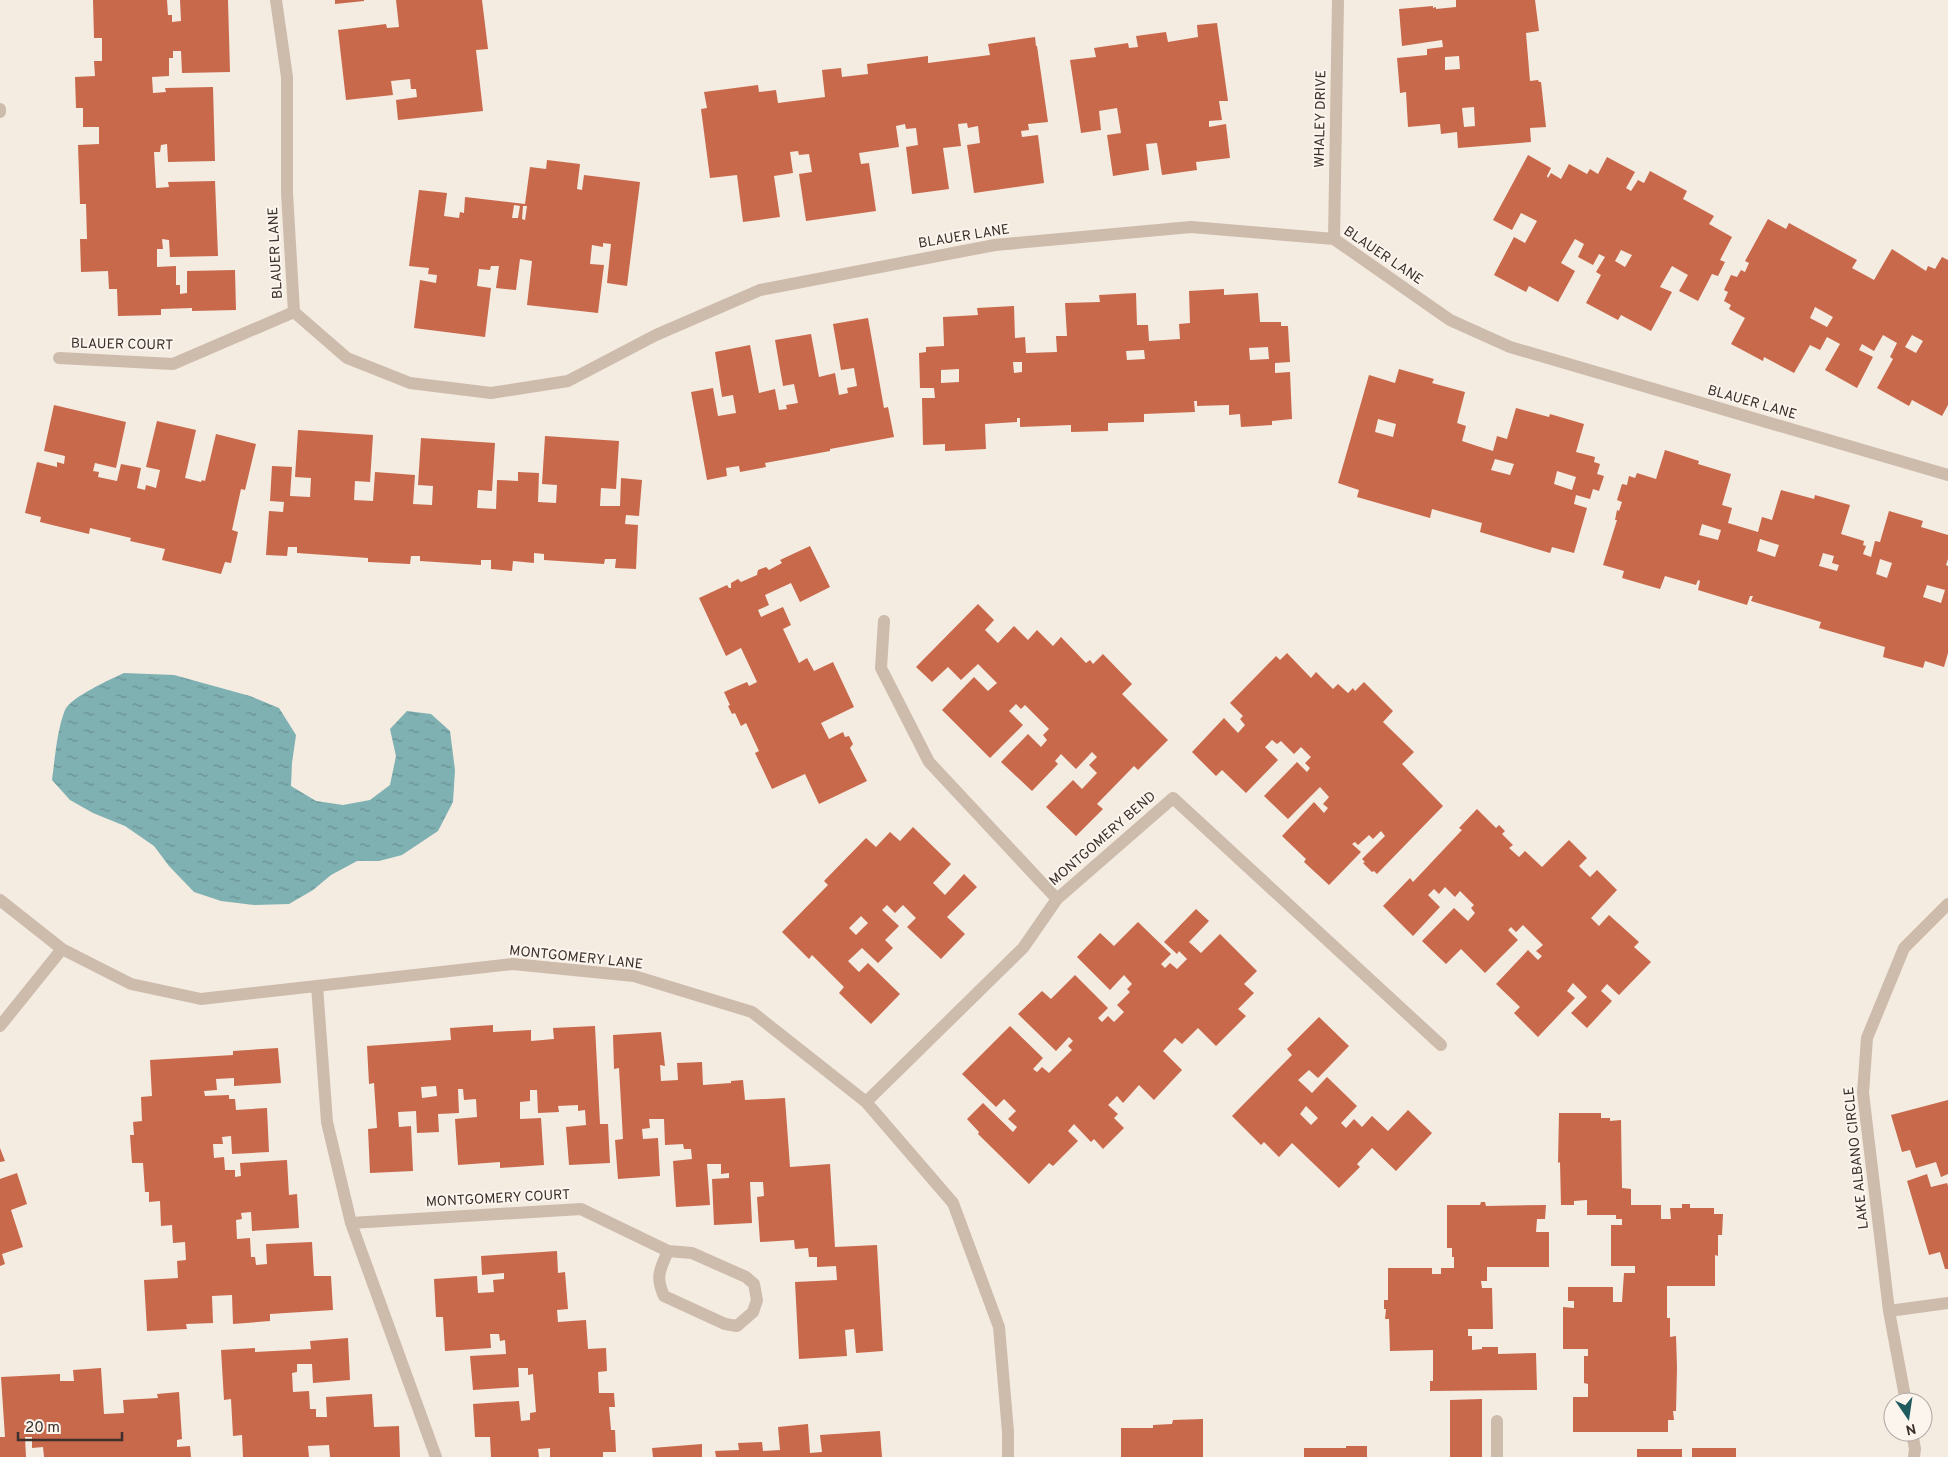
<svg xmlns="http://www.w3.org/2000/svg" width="1948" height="1457" font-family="Overpass,sans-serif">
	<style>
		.water { fill: url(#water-ripples) }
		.building { fill: #c8694b; fill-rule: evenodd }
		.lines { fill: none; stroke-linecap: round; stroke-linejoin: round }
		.minor { stroke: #cdbbac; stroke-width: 12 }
		.labels { text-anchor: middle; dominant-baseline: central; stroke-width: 4; stroke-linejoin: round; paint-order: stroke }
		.street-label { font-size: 14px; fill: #3b302b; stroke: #fbf5ee }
	</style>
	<defs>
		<pattern id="water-ripples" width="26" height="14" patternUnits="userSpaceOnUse" patternTransform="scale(1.25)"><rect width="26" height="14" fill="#7fb0b2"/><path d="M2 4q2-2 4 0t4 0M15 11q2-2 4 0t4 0" fill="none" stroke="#699091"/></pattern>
	</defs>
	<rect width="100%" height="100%" fill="#f4ebe1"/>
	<path class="water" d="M124,673L174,675L250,696L279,708L296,735L292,763L291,786L316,801L343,805L370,800L390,785L396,756L390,729L407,711L431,714L450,731L455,770L453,802L438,831L402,855L379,861H357L331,875L313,890L289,904L254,905L221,901L194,892L169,866L154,846L125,826L93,813L70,800L52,780C55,758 57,730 65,710C71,697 111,679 124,673Z"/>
	<path class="building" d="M93,0H167L168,15H172V22L181,21L180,0H228L230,72L182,73L181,51H173V58H169V76L152,77L153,93L166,92L165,88L213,87L215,161L168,162L167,144L161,145L160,152H154L156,188L169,187L168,182L215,181L218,256L170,257L169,240L162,239L163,249H157V267L176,266V285H180V294L187,293V271L235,270L236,310L192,311V308L161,309V315L118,316L117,289H109L108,271L81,272L80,239H87L86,204H80L78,145L99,144V127H83V108H76L75,77L95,76L94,61H102V38H94Z
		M335,0H364V1L335,4Z
		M396,0H482L488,49L476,50L483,111L398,120L396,100L417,97L416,89H411L410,79L391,81L393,95L346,100L338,30L386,24L387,28L399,27Z
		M1456,0H1535L1539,31L1526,33L1530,81L1538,80L1539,82H1541L1546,127L1530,128L1531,142L1458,148L1457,132L1441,134L1440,124L1408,127L1406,92L1400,93L1397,58L1427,55V49L1443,47L1442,40L1402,46L1399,9L1433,6V8L1436,7V9L1456,7ZM1459,56L1460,69L1445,70V57ZM1474,107L1475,126L1464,127L1462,108Z
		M1217,23L1228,101H1219L1222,120L1209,121V127L1226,124L1230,158L1196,162L1197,170L1162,175L1157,143L1146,144L1149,170L1113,176L1107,135L1121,133L1117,108L1099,111L1101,130L1081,133L1070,60L1096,57L1094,48L1128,43L1129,48L1138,47L1136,36L1166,32L1168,42L1198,37L1197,25Z
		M1035,37L1036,46H1037L1048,122L1028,124L1029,130L1021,131L1022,137L1038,135L1044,183L974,193L967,145L980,143L978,126L968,128L967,123L958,124L961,146L943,148L949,189L912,194L906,147L918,145L916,128L906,129L905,124L896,126L899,147L859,153L861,164L869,163L876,211L806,221L799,174L812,172L809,154L799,155L798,151L790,152L793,173L774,176L780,217L743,222L737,175L710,178L701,109L707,108L704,92L758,85L759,92L776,90L778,103L825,97L822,70L841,68L842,77L868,74L867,64L928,56V63L990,55L988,44Z
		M1528,155L1551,168L1547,176L1548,178L1551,173L1561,179L1569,164L1587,174L1590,169L1598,174L1607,157L1635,172L1626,188L1631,191L1638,180L1644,183L1650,171L1687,191L1683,199L1714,216L1709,224L1732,237L1720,260L1725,262L1718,276L1712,274L1698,301L1679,291L1688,275L1672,266L1660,287L1672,292L1651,331L1621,315L1618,320L1586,303L1601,275L1596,272L1605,257L1599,254L1593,265L1578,257L1584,244L1575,239L1561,263L1575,271L1558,302L1529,286L1526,292L1494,275L1514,237L1525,243L1537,221L1521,213L1512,230L1493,220ZM1621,250L1632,255L1625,267L1615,261Z
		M547,160L580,164L577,189L582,190L584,175L640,182L627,286L607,283L611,244L603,243V247L592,245L590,264L604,265L598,313L527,305L532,261L520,259L516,290L496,288L499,266H491L490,270L479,269L477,286L491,288L485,337L414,328L420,280L436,283L437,275L428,274L429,268L409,266L419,190L447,193L444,216L459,218L460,212L464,213L465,197L525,204L530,167L546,169ZM514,205L520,206L518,218H512ZM523,206H527L525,220L522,219Z
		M1768,219L1786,229L1789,223L1857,260L1852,268L1874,280L1892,249L1926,271L1928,266L1935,269L1942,257L1948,260V405L1942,416L1912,400L1909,406L1877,388L1893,359L1890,357L1897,343L1883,335L1874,351L1862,344L1859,350L1873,357L1857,388L1825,370L1840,344L1827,337L1820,350L1810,345L1794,373L1764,357L1763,361L1731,344L1745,318L1729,309L1731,305L1724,301L1728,292L1724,290L1731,275L1737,277L1741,270L1745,272L1749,263L1745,261ZM1815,307L1833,317L1827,327L1810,318ZM1912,335L1923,341L1916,353L1905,347Z
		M1224,289V295L1258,293L1260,322H1281V326H1288L1290,362L1275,363V373L1290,372L1292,419L1272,421V425L1241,427L1240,414L1229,415V405L1197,406V401H1194L1195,412L1144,414V422L1108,423V431L1071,432V425L1020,427V418H1017V422L985,424L986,449L945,451V444L923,445L922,398H935L934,388H920L919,353L926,352V347L944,346L943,317L978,315L977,308L1014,306L1015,338L1025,337L1026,353L1057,352L1056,336H1067L1065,303L1100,302L1099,295L1136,293L1137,325H1148L1149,341L1180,339L1179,324L1190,323L1189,291ZM1268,347L1269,359L1250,360L1249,348ZM1144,350L1145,359L1127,360L1126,351ZM1013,362H1022V372L1014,373ZM959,369V382L941,383V370Z
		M868,318L884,408L888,407L894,437L830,449V451L765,463L766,467L740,472L739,466L726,468L727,476L707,480L691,392L713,388L718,416L736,413L733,395L722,397L715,352L750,345L759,393L775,389L779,410L787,409L786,405L798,403L794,384L783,386L775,340L811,334L819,377L835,373L839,395L848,393L847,388L857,386L854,368L841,370L833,324Z
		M1399,369L1434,379L1432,383L1465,392L1457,423L1466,426L1462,441L1477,446L1493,451L1497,436L1507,439L1516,408L1549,417L1550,414L1584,424L1576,452L1595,457L1594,462L1600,464L1597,474L1604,476L1599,491L1593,489L1590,499L1576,495L1574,504L1587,508L1574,553L1552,547L1550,553L1480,532L1482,523L1432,509L1430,518L1357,497L1359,490L1338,483L1369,375L1395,383ZM1378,419L1396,424L1393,437L1375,432ZM1495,459L1514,464L1510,475L1491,470ZM1557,471L1576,477L1572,490L1554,484Z
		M54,405L126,422L116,468L95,463L93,471L99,472L98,477L117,481L121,464L141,468L137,488L145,490L146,485L156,488L160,470L146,467L157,421L196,430L185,478L201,482L202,480L205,481L216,434L256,444L245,490L241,489L232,530L238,532L231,563L225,562L221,574L162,560L165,549L130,541L131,538L90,528L89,534L40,522L41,517L25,513L37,462L57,467V462L64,464L65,456L44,451Z
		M298,430L373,435L370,482L355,481L354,500L373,501L375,472L415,475L413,504L432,505L433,486L418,485L421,438L495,443L492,491L478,490L477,508L496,509L497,480L518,481V472L539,473L538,502L556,503L557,485L542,484L545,436L619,441L616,489L601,488L600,506H620L621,478L642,480L639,516L626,515L625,524L638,525L636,569L615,568L616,559H605L604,564L544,560V554L534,553V563L513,561L512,571L491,569V560H481V565L420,561V556H411L410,564L368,562V558L297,553V547H288L287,556L266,555L269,511L283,512L284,502L270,501L272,466L292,467L290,496L310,497L311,478L295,477Z
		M1665,450L1699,461L1698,464L1731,474L1722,505L1732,508L1728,523L1758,532L1762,517L1772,520L1781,490L1814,499L1815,495L1850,505L1841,534L1864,541L1863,545L1866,546L1863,554L1871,557L1875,541L1880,542L1889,511L1923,521L1921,527L1948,535V559L1946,565L1948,566V653L1944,667L1925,661L1923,668L1883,657L1885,647L1819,628L1821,622L1751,601L1753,596H1750L1747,605L1698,590L1700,581L1698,580L1696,585L1665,576L1660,589L1622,578L1624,571L1603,565L1617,520H1615L1617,510L1619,511L1622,502L1617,500L1622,484L1627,485L1629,476L1635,478L1637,473L1656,479ZM1702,524L1721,530L1718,540L1699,535ZM1760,539L1779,545L1775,557L1757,551ZM1823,553L1834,556L1832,563L1839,565L1837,571L1819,566ZM1880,559L1892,563L1887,578L1876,574ZM1927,585L1945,590L1941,603L1923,597Z
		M810,546L830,587L800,602L791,583L765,595L769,605L758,610L761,617L783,607L791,625L783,629L799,663L807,658L814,671L833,662L854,707L821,723L829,739L843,732L845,737L849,736L853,744L850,748L867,781L819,804L805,774L772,789L755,753L759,751L746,723L741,726L735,713L732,714L728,706L730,705L724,692L747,682L749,686L757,682L741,648L726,656L699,598L727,585L729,588H731V583L738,579L741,582L757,575L758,570L766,567L769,570L782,563L780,560Z
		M978,604L994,620L985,630L998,643L1014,626L1028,640L1037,630L1053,646L1061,637L1086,663L1090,660L1093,664L1103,654L1132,684L1122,694L1168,740L1138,770L1134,766L1097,804L1103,809L1076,836L1046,807L1073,780L1082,789L1097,773L1089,765L1097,757L1092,752L1076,769L1061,754L1055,761L1058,764L1032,791L1001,762L1028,734L1041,747L1047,740L1043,735L1049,729L1025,705L1021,709L1016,704L1009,711L1023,725L990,758L942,710L974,677L988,691L997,683L978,664L961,680L948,667L932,682L916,667Z
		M1287,653L1311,678L1316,672L1333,689L1338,684L1348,693L1353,688L1355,691L1364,682L1393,711L1383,722L1414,752L1402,764L1443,806L1377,874L1374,871L1372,872L1363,863L1365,862L1362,859L1385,836L1381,831L1373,839L1369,835L1358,845L1355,842L1352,844L1361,852L1329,885L1304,862L1306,859L1282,836L1314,802L1324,813L1328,808L1323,804L1329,797L1320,787L1288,819L1264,796L1297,762L1307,772L1310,768L1305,763L1311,757L1301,747L1294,754L1281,741L1277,744L1272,740L1265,747L1278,760L1246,793L1222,770L1216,776L1192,752L1224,718L1238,733L1245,725L1240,719L1243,716L1230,703L1276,656L1280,660Z
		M1477,809L1496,828L1499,825L1505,831L1502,834L1513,845L1509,848L1519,857L1525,851L1542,867L1569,840L1587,858L1579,866L1590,877L1597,870L1617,890L1591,918L1599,926L1609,915L1639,942L1634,947L1651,962L1619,995L1607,984L1601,991L1612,1001L1587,1028L1571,1013L1587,997L1573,983L1567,991L1575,998L1538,1037L1514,1013L1520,1007L1496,984L1528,950L1538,960L1542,956L1536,951L1543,945L1523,925L1516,932L1511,927L1508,930L1518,940L1485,973L1461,949L1446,964L1422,941L1454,908L1468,921L1475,913L1471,908L1474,905L1460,891L1455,897L1445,887L1439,894L1434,889L1428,895L1440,907L1413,936L1383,906L1410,878L1413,882L1462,830L1459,828Z
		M913,827L951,864L933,883L945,895L964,874L977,887L947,917L965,934L941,959L907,927L916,918L903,905L895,913L887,905L882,910L899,926L885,940L893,948L878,963L862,948L848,961L859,972L868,963L900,994L871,1024L839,993L844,987L812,955L809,959L782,932L828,885L824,881L866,838L876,847L890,832L900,841ZM861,916L868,923L856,935L849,928Z
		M1196,909L1209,921L1189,942L1201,953L1220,934L1257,971L1244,984L1254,993L1238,1009L1246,1016L1216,1046L1198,1028L1182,1044L1175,1038L1163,1051L1182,1070L1154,1100L1139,1085L1123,1103L1117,1096L1108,1105L1118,1114L1114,1118L1124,1128L1103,1149L1094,1139L1091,1142L1074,1124L1068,1131L1078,1141L1053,1166L1049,1163L1029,1184L978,1134L979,1132L967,1119L983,1103L1013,1132L1017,1127L1008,1119L1016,1111L1004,1099L996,1107L962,1074L1010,1026L1043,1058L1033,1069L1037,1072L1042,1067L1049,1073L1072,1050L1068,1046L1073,1041L1069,1037L1056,1051L1018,1014L1042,991L1051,999L1075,975L1108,1008L1098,1018L1102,1022L1108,1016L1114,1022L1124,1012L1117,1005L1130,992L1127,989L1132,984L1124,975L1110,990L1077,957L1100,933L1114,946L1138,922L1171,954L1161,964L1165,968L1170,963L1177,969L1187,959L1179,951L1177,954L1164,942Z
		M1319,1017L1349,1046L1318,1078L1309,1070L1298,1080L1312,1093L1327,1077L1357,1106L1341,1123L1346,1128L1354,1119L1362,1127L1372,1116L1388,1131L1408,1110L1432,1133L1396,1171L1372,1148L1357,1164L1360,1167L1339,1188L1292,1143L1279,1157L1264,1142L1261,1145L1232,1116L1292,1055L1287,1049ZM1306,1106L1318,1118L1311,1125L1300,1114Z
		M493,1025V1032L531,1030V1041L554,1039L553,1028L595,1026L600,1124H608L610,1163L569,1165L566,1127L586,1125L585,1110L578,1111V1105L558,1106L559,1112L538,1113L537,1090H530V1101L520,1102V1119L541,1118L544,1165L500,1168V1162L458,1165L455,1119L477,1117L476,1099L464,1100L463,1089H458L459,1113L438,1114L439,1132L417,1133L416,1111L398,1112L399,1127L411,1126L413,1171L370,1173L368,1129L377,1128L374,1083L369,1084L367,1046L451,1040L450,1028ZM436,1086L437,1096L422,1098L421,1087Z
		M661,1032L665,1066L660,1065L661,1081L678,1080L677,1063L702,1062L703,1085L731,1083V1081L743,1080L745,1100L785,1098L790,1167L830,1164L835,1247L877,1245L883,1351L856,1353L854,1329L845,1330L847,1356L799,1359L795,1282L837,1280L836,1266L817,1267V1257H809L808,1248L795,1249L794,1240L760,1242L757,1197L764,1196L763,1182H750L752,1223L714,1225L712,1179L729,1178V1173L721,1174V1164H707L710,1205L676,1207L673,1161L692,1159L691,1149H684L683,1144L665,1145L664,1119H649L650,1128L642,1129L643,1139L658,1138L660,1176L618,1179L615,1140L623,1139L619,1068L614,1069L613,1035Z
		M278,1048L281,1083L234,1086V1078L216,1079L217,1090L204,1091L205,1096L229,1095V1099H235L236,1110L267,1108L269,1152L232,1154L231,1136L222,1137L223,1144H213L214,1158L224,1157L225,1170H235V1177L241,1176L240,1163L287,1160L289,1195L297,1194L299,1228L252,1231L251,1212L241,1213L242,1219L236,1220L237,1239L250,1238L251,1257H255L256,1265L267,1264L266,1244L312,1242L314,1276H331L333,1310L270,1314V1321L233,1324L232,1295L212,1296L213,1323L186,1324L187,1329L147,1331L144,1280L178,1278L177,1261L186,1260L185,1242L173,1243L172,1225L161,1226L160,1201L149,1202V1192H145L143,1163H132L130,1135H134L133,1122L142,1121L141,1097L152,1096L150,1060L233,1055V1051Z
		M1948,1100V1174L1941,1177L1936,1162L1916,1168L1910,1150L1902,1152L1891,1115Z
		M1559,1113H1601V1118H1610V1121L1621,1120L1622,1188L1631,1189V1205H1661V1219H1671L1670,1208H1682V1204H1690V1208H1714V1214H1723L1722,1235H1718V1256L1715,1255V1286H1667V1318H1670V1337L1676,1336L1677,1368L1676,1411H1673L1674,1420H1668V1432H1573V1397H1588V1384L1584,1383V1356H1588V1349H1563V1307L1574,1308V1301H1568V1287H1613V1302H1622L1624,1273H1635V1266H1611V1225H1622V1219H1616V1215H1587V1200L1574,1201V1205H1561L1560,1162L1558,1163Z
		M0,1148L5,1161L0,1162Z
		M17,1173L27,1204L11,1210L23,1247L2,1254L5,1264L0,1266V1179Z
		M1927,1174L1931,1187L1947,1183L1948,1186V1269H1945L1940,1252L1929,1255L1907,1181Z
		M1481,1202H1485L1486,1206L1546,1205L1545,1219H1537L1536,1232H1549V1267H1487V1281H1481L1482,1288H1492L1493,1329H1468V1336H1472V1350L1482,1349V1347H1498V1354L1536,1353L1537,1390L1430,1391V1381H1433V1350L1390,1351L1389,1319H1385L1386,1309H1384V1300H1388V1268H1432V1274H1441V1268H1454V1257H1452V1248H1447V1205H1480Z
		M557,1251L558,1273L565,1272L568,1309L557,1310L558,1322L586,1320L588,1349L606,1348L607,1371L598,1372L599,1393H614L615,1407H609L611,1430H615L616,1452H603V1457H550V1448L538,1449L539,1457H491L490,1437H475L473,1404L519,1401L521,1421L530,1420V1413L536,1412L533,1374L528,1375V1368H518L519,1387L473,1390L470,1356L506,1354L505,1340L500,1341L499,1334H490L491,1348L445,1351L443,1317H436L434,1279L477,1276L478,1293L494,1292L493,1280L504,1279V1273L482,1275L481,1256Z
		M348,1338L350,1380L313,1383L312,1364H297V1372L292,1373L293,1392L309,1391L310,1409H316V1417H327L326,1397L372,1394L374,1427L399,1426L400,1457H330L329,1445L308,1446L309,1457H243L242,1435L233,1436L231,1399L224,1400L221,1350L255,1348V1352L311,1349L310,1341Z
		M101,1368L104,1414L124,1413L123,1400L158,1398L157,1394L179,1392L182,1439L177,1440V1447L190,1446L191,1457H44L43,1447L32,1448V1437H25L26,1457H0V1437H5L1,1377L60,1374V1381H74L73,1370Z
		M1482,1399V1457H1450V1400Z
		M1203,1419V1457H1121V1428H1153V1425L1172,1424L1173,1420Z
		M808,1424L810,1453L822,1452L820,1435L880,1431L882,1457H716L715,1451L739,1450L738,1443L762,1442L763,1451L780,1450L778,1427Z
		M702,1444V1457H653L652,1448Z
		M1346,1446H1367V1457H1304V1448H1346Z
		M1692,1448H1736V1457H1692Z
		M1637,1449H1682V1457H1637Z"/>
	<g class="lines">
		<path class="minor" d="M276,0L287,77V193L294,312L347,358L410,383L491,393L568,381L656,335L760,290L995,245L1191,227L1334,239L1450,320L1510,347L1948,475
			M0,109V112
			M1334,239L1338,0
			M59,358L173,364L294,312
			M884,621L881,668L929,762L1057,899
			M0,900L62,949L131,984L201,999L513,964L634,976L752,1012L866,1102L953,1203L999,1327L1008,1432V1457
			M317,986L327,1122L351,1223L436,1457
			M0,1026L62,949
			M866,1102L1023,948L1057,899L1173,798L1441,1045
			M351,1223L581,1209L668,1251L692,1253L746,1277L754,1284L757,1300L753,1312L737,1326L725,1324L664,1296C655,1276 660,1270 668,1251
			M1889,1311L1948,1303
			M1906,1402L1889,1311L1863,1093L1867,1038L1904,948L1948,904
			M1497,1421V1457
			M1912,1432L1915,1449L1914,1457"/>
	</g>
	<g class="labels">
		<g class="street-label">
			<text transform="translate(1321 119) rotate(-89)">WHALEY DRIVE</text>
			<text transform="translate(964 237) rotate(-9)">BLAUER LANE</text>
			<text transform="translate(276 253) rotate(-93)">BLAUER LANE</text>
			<text transform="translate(1383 256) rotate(34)">BLAUER LANE</text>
			<text transform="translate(122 345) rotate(1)">BLAUER COURT</text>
			<text transform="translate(1752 403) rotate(16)">BLAUER LANE</text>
			<text transform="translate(1103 839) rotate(-41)">MONTGOMERY BEND</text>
			<text transform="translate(576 958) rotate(6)">MONTGOMERY LANE</text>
			<text transform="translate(1857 1158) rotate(-96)">LAKE ALBANO CIRCLE</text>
			<text transform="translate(498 1199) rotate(-3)">MONTGOMERY COURT</text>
		</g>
	</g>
	<g transform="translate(1908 1417) rotate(167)"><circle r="24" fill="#fbf5ee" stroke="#aea6a0"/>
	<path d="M0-4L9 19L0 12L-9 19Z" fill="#1f5a5e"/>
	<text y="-8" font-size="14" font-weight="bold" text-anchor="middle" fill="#3b302b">N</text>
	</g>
	<path d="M18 1432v8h104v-8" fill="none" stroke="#3b302b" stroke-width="2.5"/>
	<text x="25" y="1432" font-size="15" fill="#3b302b" stroke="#fbf5ee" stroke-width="4" paint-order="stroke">20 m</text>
</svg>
